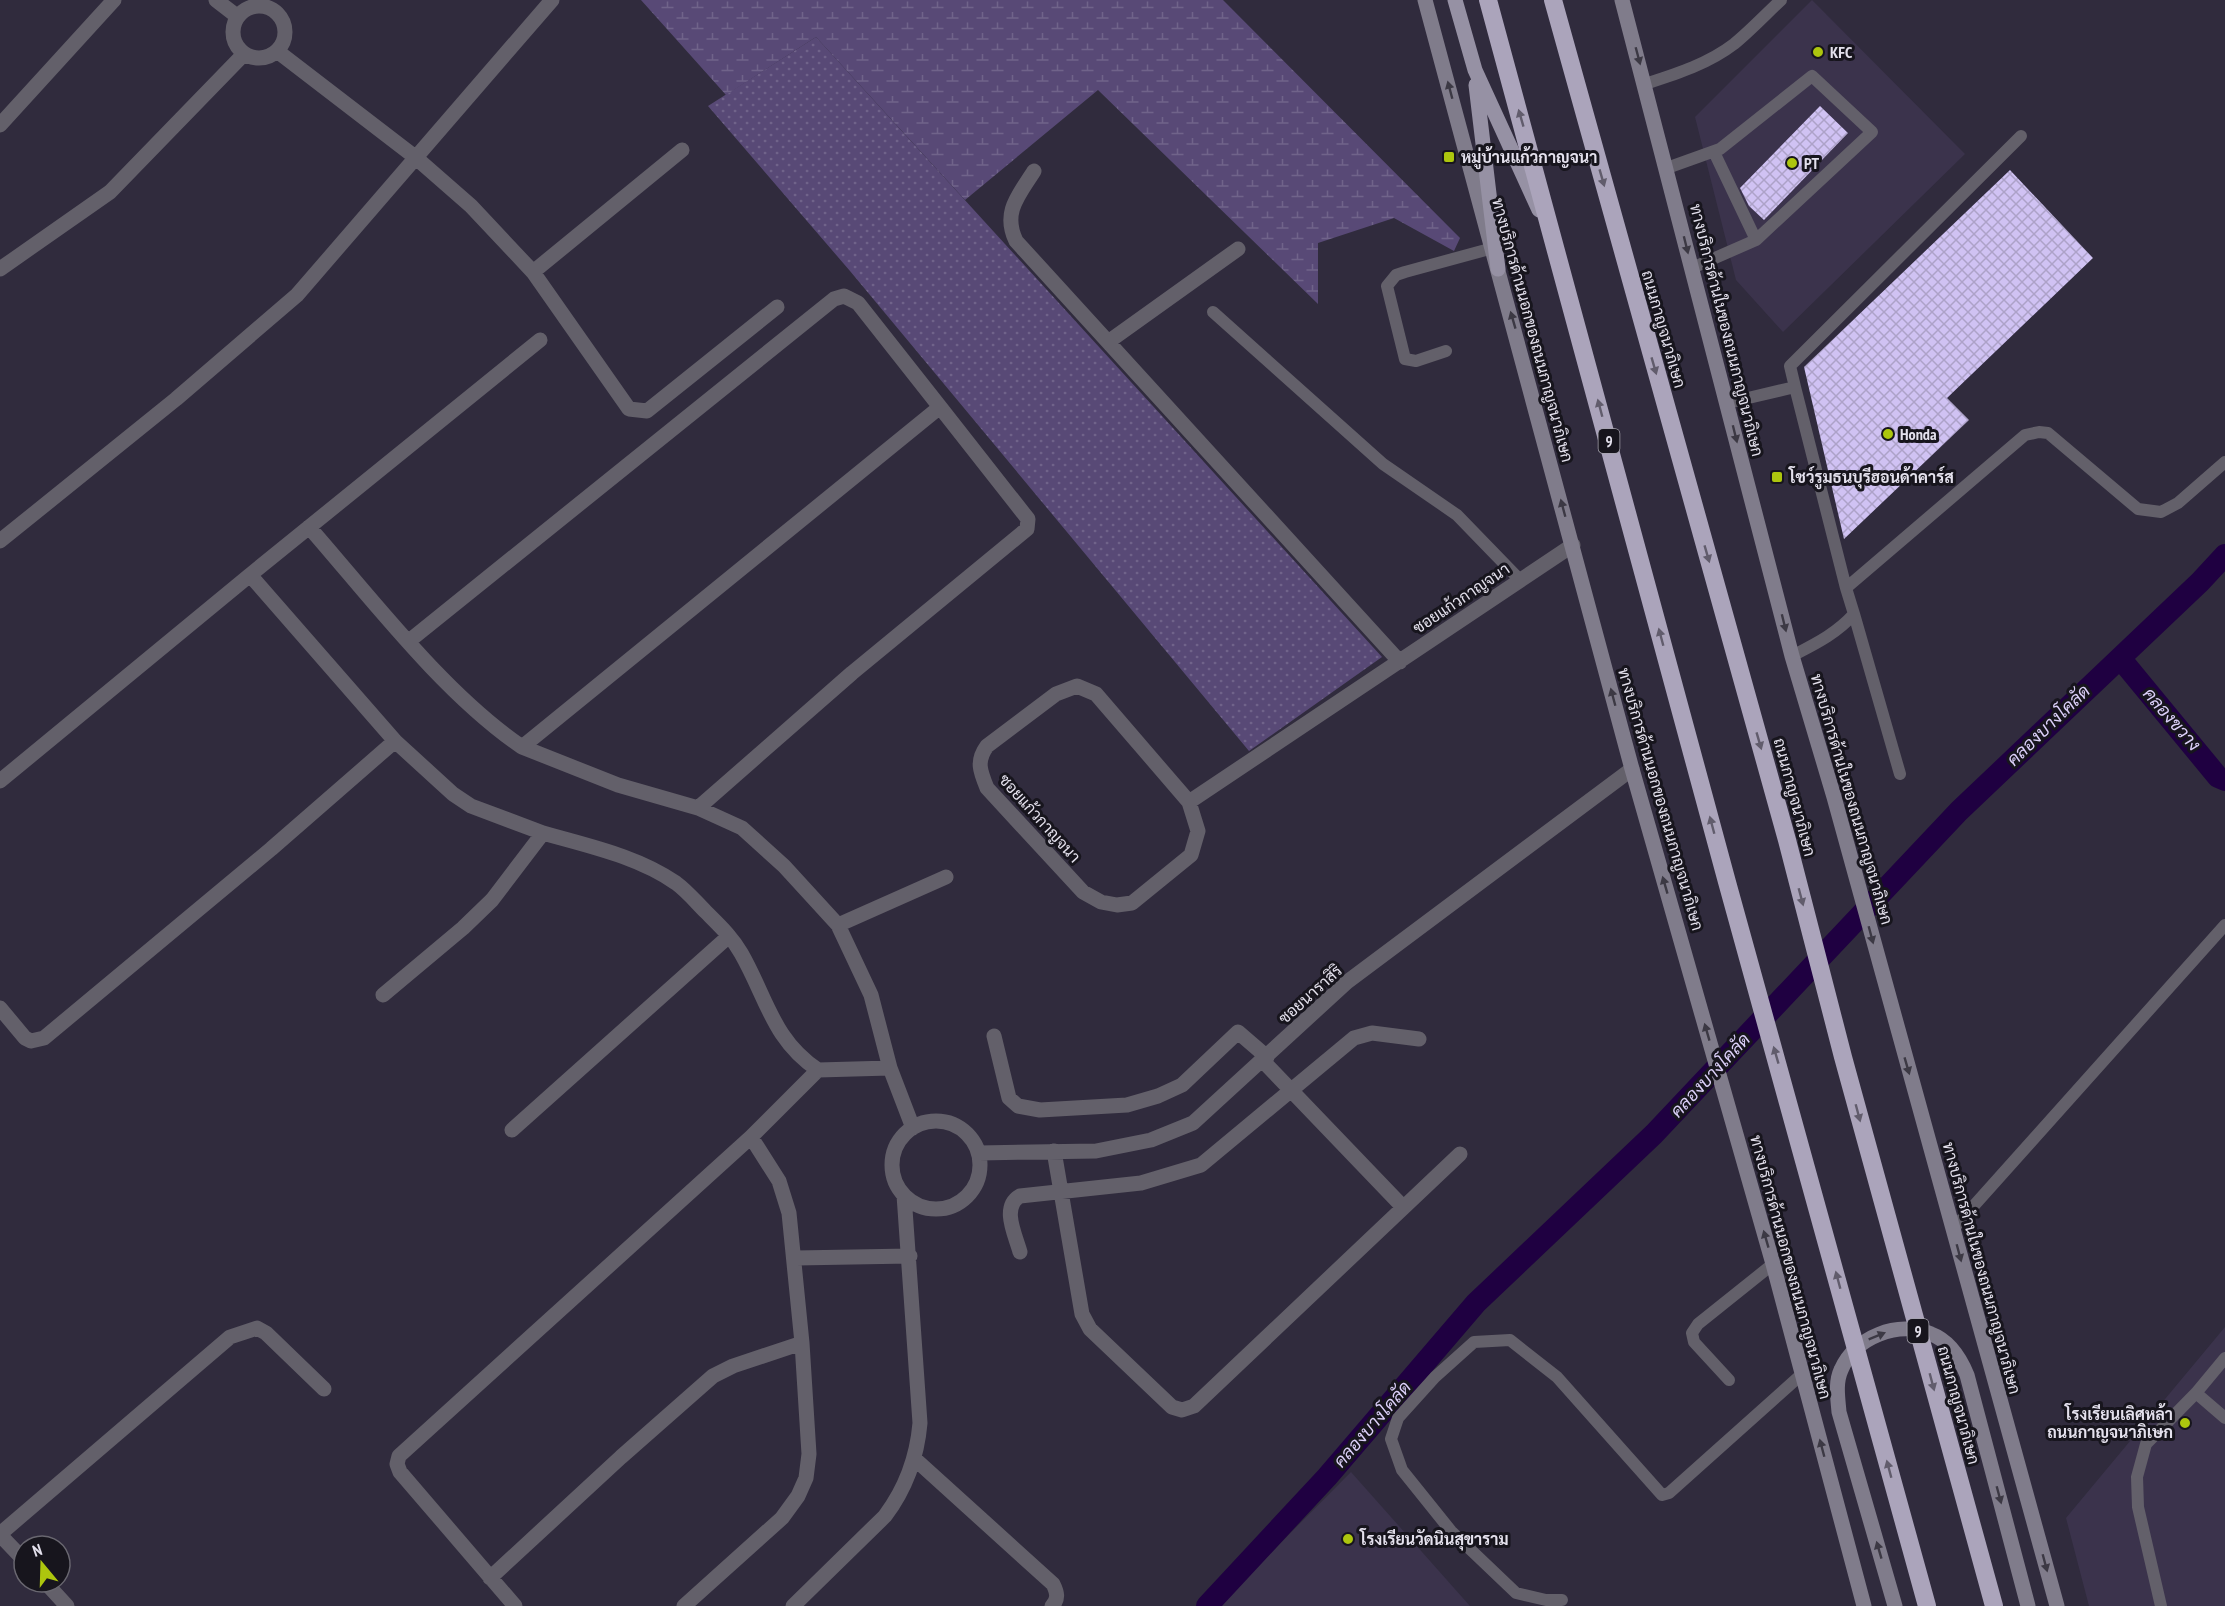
<svg xmlns="http://www.w3.org/2000/svg" width="2225" height="1606" font-family="'PT Sans Narrow',Sarabun,sans-serif">
	<style>
		.built { fill: #3b334c }
		.grass { fill: url(#grass-dots) }
		.wetland { fill: url(#wetland-marsh) }
		.lines { fill: none; stroke-linecap: round; stroke-linejoin: round }
		.canal { stroke: #1f0041; stroke-width: 22 }
		.building { fill: url(#building-cross-hatch) }
		.lane { stroke: #63606a; stroke-width: 12 }
		.street { stroke: #63606a; stroke-width: 15 }
		.secondary { stroke: #807c8b; stroke-width: 15 }
		.primary { stroke: #9691a4; stroke-width: 15 }
		.highway { stroke: #aba4bb; stroke-width: 18 }
		.oneway { fill: #3c3944 }
		.oneway2 { fill: #615c6c }
		.poi-dot { fill: #adc60e; stroke: #17151d; stroke-width: 2 }
		.labels { text-anchor: middle; dominant-baseline: central; stroke-width: 6; stroke-linejoin: round; paint-order: stroke }
		.shield { fill: #17151d; stroke: #a6a4af; stroke-width: 1.5 }
		.shield-label { font-size: 15px; font-weight: bold; fill: #e4e1ed }
		.poi-label { font-size: 16px; font-weight: bold; fill: #e4e1ed; stroke: #17151d; text-anchor: start }
		.street-label { font-size: 16px; fill: #e4e1ed; stroke: #17151d }
		.water-label { font-size: 18px; font-style: italic; fill: #dcd0f9; stroke: #17151d }
	</style>
	<defs>
		<pattern id="grass-dots" width="8" height="8" patternUnits="userSpaceOnUse" patternTransform="scale(1.5)"><rect width="8" height="8" fill="#584976"/><path d="M2 2h.1M6 6h.1" fill="none" stroke="#70638a" stroke-width="1.8" stroke-linecap="round"/></pattern>
		<pattern id="wetland-marsh" width="20" height="14" patternUnits="userSpaceOnUse" patternTransform="scale(1.5)"><rect width="20" height="14" fill="#584976"/><path d="M1 5h8M5 5V1M11 12h8M15 12V8" fill="none" stroke="#70638a"/></pattern>
		<pattern id="building-cross-hatch" width="8" height="8" patternUnits="userSpaceOnUse" patternTransform="scale(1.5)"><rect width="8" height="8" fill="#d0c2f3"/><path d="M0 0l8 8M0 8l8-8" fill="none" stroke="#ada2c8"/></pattern>
	</defs>
	<rect width="100%" height="100%" fill="#302b3d"/>
	<path class="built" d="M1812,0L1965,154L1783,332L1736,280L1695,117Z
		M2225,1327V1606H2089L2066,1518Z
		M1351,1472L1470,1606H1218Z"/>
	<path class="grass" d="M816,37L1382,657L1249,751L850,271L708,106Z"/>
	<path class="wetland" d="M641,0H1223L1460,238L1454,251L1394,218L1318,243V304L1098,90L965,200L816,37L726,95Z"/>
	<g class="lines">
		<path class="canal" d="M2120,658L2218,777L2225,780
			M1207,1606L1327,1477L1476,1303L1654,1134L1959,811L2200,582L2225,555"/>
	</g>
	<path class="building" d="M1820,106L1848,133L1764,220L1749,206L1740,188Z
		M2010,170L2093,258L1947,398L1969,420L1844,539L1804,367Z"/>
	<g class="lines">
		<path class="lane" d="M1645,84C1676,74 1708,64 1734,44C1750,31 1765,15 1781,0
			M1714,152L1756,240
			M1667,168L1720,149L1812,76L1872,132L1756,240L1692,268
			M1213,312L1383,464L1457,515L1520,580
			M1446,351L1416,361L1405,359L1387,286L1396,275L1405,272L1493,248
			M1795,387L1846,588
			M1727,403L1795,387L1790,366L2021,136
			M1854,614L1900,774
			M1792,656C1815,644 1836,634 1854,614L1846,588L2025,435L2039,432L2048,433L2138,509L2161,512L2178,503L2225,462
			M1953,1229L2225,925
			M1729,1380L1694,1342L1692,1333L1698,1324L1773,1264
			M2196,1393L2225,1418
			M1562,1600H1546L1516,1593L1451,1531L1402,1470L1391,1439L1398,1418L1435,1377L1474,1342L1510,1340L1557,1377L1662,1495L1669,1493L1802,1374
			M2161,1606L2138,1507L2137,1477L2146,1444L2196,1393L2225,1358"/>
		<path class="street" d="M216,0L238,17
			M233 32a26 26 0 1 1 52 0a26 26 0 1 1-52 0Z
			M277,51L415,157L471,206L533,272L629,409L647,411L777,307
			M0,125L114,0
			M1034,171C1019,195 1002,212 1016,241L1400,662
			M0,269L110,192L244,54
			M533,272L682,150
			M1108,342L1238,249
			M309,527C372,599 444,694 522,747L940,407L1028,519L1027,529L852,673L698,808L742,828L784,866L838,925L871,995L890,1068
			M0,541L176,399L297,295L552,0
			M250,575L540,340
			M409,641L834,299L844,296L858,303L940,407
			M522,747L618,785L698,808
			M0,781L250,575L395,741
			M1189,802L1198,831L1191,855L1132,903L1117,905L1101,902L1083,892L987,788C980,771 976,761 987,746L1056,694L1077,686L1096,694L1189,802L1573,545
			M838,925L946,877
			M383,995L463,928L492,900L543,833C588,846 637,856 676,883C687,891 696,902 706,912C719,925 732,937 741,953C767,998 772,1039 818,1070
			M0,1008L25,1038L31,1041L44,1038L271,849L395,741L453,794L471,806L543,833
			M994,1036L1009,1098L1018,1106L1040,1110L1127,1105L1158,1096L1182,1085L1238,1032L1267,1057
			M1263,1061L1402,1206
			M892 1165a44 44 0 1 1 88 0a44 44 0 1 1-88 0Z
			M512,1130L729,936
			M1054,1151L1082,1314L1090,1329L1172,1407L1182,1410L1194,1406L1460,1154
			M979,1153L1096,1151L1151,1140L1193,1123L1347,982L1632,769
			M1020,1252C1015,1234 1001,1207 1020,1196L1141,1183L1201,1165L1354,1038L1372,1033L1419,1039
			M796,1258L910,1256
			M916,1460L1053,1584C1057,1592 1059,1599 1052,1606
			M0,1534L230,1337L257,1328L266,1333L324,1389
			M0,1535L24,1560
			M490,1578L621,1457L713,1376L733,1366L802,1343
			M45,1582L67,1606
			M515,1606L400,1472L397,1464L399,1456L751,1137L818,1070L890,1068L913,1128
			M684,1606L782,1518L798,1496L806,1478L809,1454L802,1343L789,1213L779,1181L751,1137
			M793,1606L885,1516C906,1488 917,1458 920,1423L904,1195"/>
		<path class="secondary" d="M1425,0L1632,769L1773,1264L1864,1606
			M1622,0L1792,656L1834,797L2057,1606
			M1895,1606L1839,1412C1838,1399 1835,1383 1841,1370C1855,1337 1898,1320 1931,1334C1950,1341 1960,1358 1967,1375L2028,1606"/>
		<path class="primary" d="M1455,0L1475,70L1539,210
			M1476,85L1498,269"/>
		<path class="highway" d="M1488,0L1727,882L1927,1606
			M1553,0L1787,840L1843,1057L1994,1606"/>
	</g>
	<defs><path id="oneway-solid" d="M-6-.8H1V-3.2L6.5 0L1 3.2V.8H-6Z" transform="scale(1.5)"/></defs>
	<g class="oneway">
		<use href="#oneway-solid" transform="translate(1638 56) rotate(75)"/>
		<use href="#oneway-solid" transform="translate(1450 90) rotate(-105)"/>
		<use href="#oneway-solid" transform="translate(1686 245) rotate(76)"/>
		<use href="#oneway-solid" transform="translate(1513 320) rotate(-106)"/>
		<use href="#oneway-solid" transform="translate(1735 434) rotate(76)"/>
		<use href="#oneway-solid" transform="translate(1563 508) rotate(-105)"/>
		<use href="#oneway-solid" transform="translate(1784 623) rotate(76)"/>
		<use href="#oneway-solid" transform="translate(1613 697) rotate(-105)"/>
		<use href="#oneway-solid" transform="translate(1665 885) rotate(-106)"/>
		<use href="#oneway-solid" transform="translate(1871 935) rotate(75)"/>
		<use href="#oneway-solid" transform="translate(1707 1032) rotate(-106)"/>
		<use href="#oneway-solid" transform="translate(1907 1066) rotate(74)"/>
		<use href="#oneway-solid" transform="translate(1766 1239) rotate(-106)"/>
		<use href="#oneway-solid" transform="translate(1959 1253) rotate(75)"/>
		<use href="#oneway-solid" transform="translate(1877 1336) rotate(-22)"/>
		<use href="#oneway-solid" transform="translate(1822 1448) rotate(-105)"/>
		<use href="#oneway-solid" transform="translate(1999 1495) rotate(75)"/>
		<use href="#oneway-solid" transform="translate(1879 1550) rotate(-106)"/>
		<use href="#oneway-solid" transform="translate(2045 1563) rotate(75)"/>
	</g>
	<g class="oneway2">
		<use href="#oneway-solid" transform="translate(1521 118) rotate(-106)"/>
		<use href="#oneway-solid" transform="translate(1602 178) rotate(74)"/>
		<use href="#oneway-solid" transform="translate(1654 366) rotate(74)"/>
		<use href="#oneway-solid" transform="translate(1600 408) rotate(-105)"/>
		<use href="#oneway-solid" transform="translate(1707 554) rotate(74)"/>
		<use href="#oneway-solid" transform="translate(1661 637) rotate(-105)"/>
		<use href="#oneway-solid" transform="translate(1759 741) rotate(74)"/>
		<use href="#oneway-solid" transform="translate(1712 825) rotate(-105)"/>
		<use href="#oneway-solid" transform="translate(1801 897) rotate(75)"/>
		<use href="#oneway-solid" transform="translate(1776 1055) rotate(-106)"/>
		<use href="#oneway-solid" transform="translate(1858 1113) rotate(75)"/>
		<use href="#oneway-solid" transform="translate(1838 1280) rotate(-105)"/>
		<use href="#oneway-solid" transform="translate(1932 1382) rotate(75)"/>
		<use href="#oneway-solid" transform="translate(1889 1469) rotate(-105)"/>
	</g>
	<g class="poi-dot">
		<circle cx="1818" cy="52" r="6"/>
		<rect x="1443" y="151" width="12" height="12" rx="3"/>
		<circle cx="1792" cy="163" r="6"/>
		<circle cx="1888" cy="434" r="6"/>
		<rect x="1771" y="471" width="12" height="12" rx="3"/>
		<circle cx="2185" cy="1423" r="6"/>
		<circle cx="1348" cy="1539" r="6"/>
	</g>
	<g class="labels">
		<g class="shield">
			<rect x="1598.5" y="429" width="21" height="24" rx="4.5"/>
			<rect x="1907.5" y="1319" width="21" height="24" rx="4.5"/>
		</g>
		<g class="shield-label">
			<text x="1609" y="441">9</text>
			<text x="1918" y="1331">9</text>
		</g>
		<g class="poi-label">
			<text x="1830" y="52">KFC</text>
			<text x="1461" y="157">หมู่บ้านแก้วกาญจนา</text>
			<text x="1804" y="163">PT</text>
			<text x="1900" y="434">Honda</text>
			<text x="1789" y="477">โชว์รูมธนบุรีฮอนด้าคาร์ส</text>
			<text x="2173" y="1414" text-anchor="end">โรงเรียนเลิศหล้า<tspan x="2173" dy="18">ถนนกาญจนาภิเษก</tspan></text>
			<text x="1360" y="1539">โรงเรียนวัดนินสุขาราม</text>
		</g>
		<g class="street-label">
			<text transform="translate(1664 329) rotate(74)">ถนนกาญจนาภิเษก</text>
			<text transform="translate(1533 330) rotate(75)">ทางบริการด้านนอกของถนนกาญจนาภิเษก</text>
			<text transform="translate(1727 330) rotate(76)">ทางบริการด้านในของถนนกาญจนาภิเษก</text>
			<text transform="translate(1461 598) rotate(-34)">ซอยแก้วกาญจนา</text>
			<text transform="translate(1795 797) rotate(75)">ถนนกาญจนาภิเษก</text>
			<text transform="translate(1661 799) rotate(74)">ทางบริการด้านนอกของถนนกาญจนาภิเษก</text>
			<text transform="translate(1852 799) rotate(74)">ทางบริการด้านในของถนนกาญจนาภิเษก</text>
			<text transform="translate(1040 818) rotate(48)">ซอยแก้วกาญจนา</text>
			<text transform="translate(1310 994) rotate(-42)">ซอยนาราสิริ</text>
			<text transform="translate(1791 1267) rotate(75)">ทางบริการด้านนอกของถนนกาญจนาภิเษก</text>
			<text transform="translate(1982 1268) rotate(75)">ทางบริการด้านในของถนนกาญจนาภิเษก</text>
			<text transform="translate(1959 1405) rotate(75)">ถนนกาญจนาภิเษก</text>
		</g>
		<g class="water-label">
			<text transform="translate(2172 719) rotate(49)">คลองขวาง</text>
			<text transform="translate(2048 725) rotate(-44)">คลองบางโคลัด</text>
			<text transform="translate(1710 1075) rotate(-47)">คลองบางโคลัด</text>
			<text transform="translate(1372 1424) rotate(-49)">คลองบางโคลัด</text>
		</g>
	</g>
	<g transform="translate(42 1564) rotate(341)"><circle r="28" fill="#17151d" stroke="#696770" stroke-width="1.5"/>
	<path d="M0-4.5L10 22L0 15L-10 22Z" fill="#adc60e"/>
	<text y="-9" font-size="16" font-weight="bold" text-anchor="middle" fill="#e4e1ed">N</text>
	</g>
</svg>
